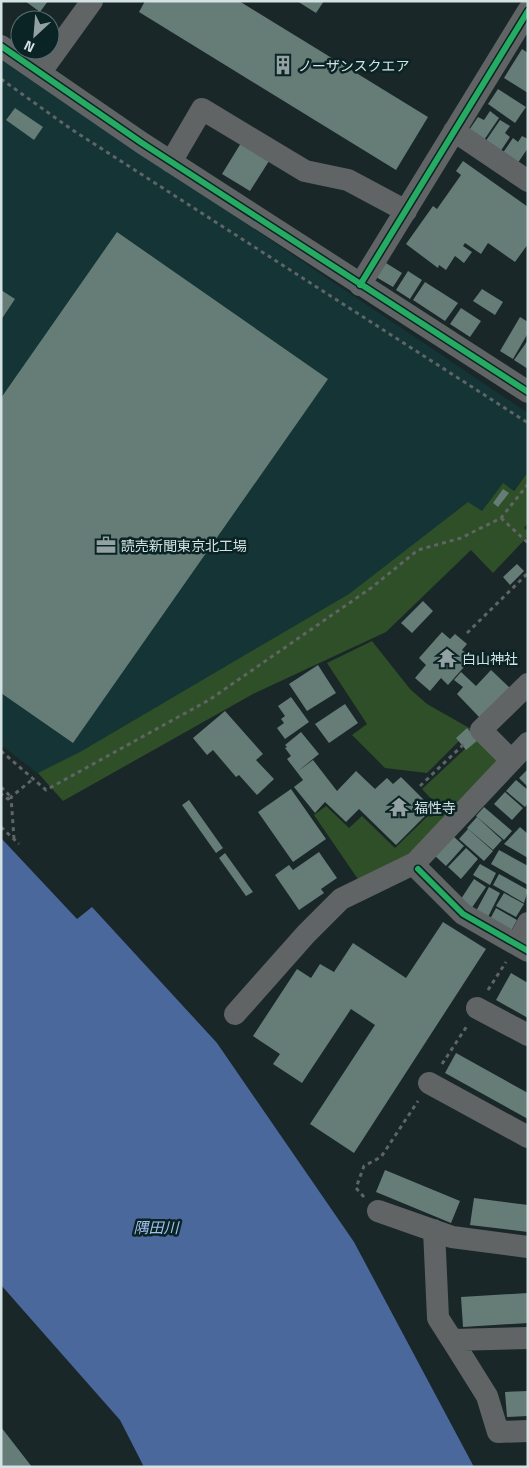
<svg xmlns="http://www.w3.org/2000/svg" width="529" height="1468" font-family="'Titillium Web','Noto Sans JP',sans-serif">
	<style>
		.built { fill: #143436 }
		.green { fill: #2e4f27 }
		.water { fill: #4a689b }
		.building { fill: #657c77 }
		.lines { fill: none; stroke-linecap: round; stroke-linejoin: round }
		.path { stroke: #5f6465; stroke-width: 3; stroke-dasharray: 4 4; stroke-linecap: butt }
		.minor { stroke: #606465; stroke-width: 22 }
		.cycleway-casing { stroke: #0a2324; stroke-width: 9 }
		.cycleway { stroke: #26ab63; stroke-width: 6 }
		.labels { text-anchor: middle; dominant-baseline: central; stroke-width: 5; stroke-linejoin: round; paint-order: stroke }
		.poi-label { font-size: 14px; fill: #d4e2e3; stroke: #0a2324; text-anchor: start }
		.water-label { font-size: 15px; font-style: italic; fill: #a4c0f1; stroke: #0a2324 }
	</style>
	<rect width="100%" height="100%" fill="#1a2728"/>
	<path class="built" d="M1,59L528,413V473L488,521L45,779L1,745Z"/>
	<path class="green" d="M528,472V523L524,528L528,531V536L493,573L471,550L386,632L253,694L63,801L38,773L80,752L349,594L468,502L482,511L503,483L514,491Z
		M372,641L410,689L427,704L471,729L427,773L385,768L352,735L367,724L327,663Z
		M479,736L501,760L410,857L362,885L314,815L326,806L349,828L362,816L395,848L438,806L422,789Z"/>
	<path class="water" d="M1,838L77,919L92,907L217,1043L354,1242L474,1467H144L120,1420L1,1285Z"/>
	<path class="building" d="M25,1H48L40,12Z
		M145,1H239L428,117L396,170L139,12Z
		M297,1H324L316,13Z
		M522,49L528,53V93L504,78Z
		M498,89L526,107L515,123L488,104Z
		M15,108L43,127L34,140L6,120Z
		M490,111L499,118L482,143L467,133L478,117L484,120Z
		M500,120L510,126L505,133L510,137L498,155L483,145Z
		M522,136L528,139V148L515,167L500,157L513,138L518,142Z
		M241,143L269,161L250,191L222,174Z
		M463,161L528,207V244L515,262L488,243L481,254L465,243L463,246L472,252L464,263L455,256L446,270L439,265L438,268L406,244L433,206L437,209L461,175L456,171Z
		M117,232L328,379L73,743L1,693V398Z
		M386,263L402,273L393,287L376,277Z
		M408,271L422,280L410,299L396,290Z
		M425,282L458,303L445,321L413,300Z
		M482,289L503,302L495,315L473,301Z
		M1,290L15,299L1,320Z
		M461,308L481,321L470,337L450,324Z
		M520,317L528,322V333L513,359L500,351Z
		M528,340V369L514,360Z
		M503,489L509,493L498,507L493,503Z
		M517,564L524,571L510,585L503,577Z
		M423,601L433,611L412,633L401,623Z
		M442,632L450,639L455,634L467,644L462,650L472,658L448,685L441,678L430,691L415,678L426,665L419,658Z
		M318,665L336,693L307,711L289,684Z
		M491,670L512,690L480,718L457,694L463,687L454,680L461,672L476,686Z
		M291,697L309,722L285,739L277,728L284,723L281,719L285,716L278,706Z
		M345,704L358,723L329,743L315,724Z
		M225,711L263,754L256,760L274,779L257,795L239,775L236,777L213,750L207,755L193,738Z
		M467,728L478,740L466,750L456,738Z
		M301,732L319,754L297,772L287,759L291,756L285,748L287,747L285,745Z
		M313,760L337,791L356,771L375,789L387,778L393,784L401,777L431,807L423,814L425,816L396,845L359,809L346,822L325,802L315,813L294,787L303,780L297,772Z
		M528,769V787L519,778Z
		M516,780L528,790V803L525,807L506,791Z
		M291,789L326,839L293,862L258,812Z
		M505,792L523,808L512,820L494,804Z
		M189,800L223,848L216,853L182,805Z
		M484,807L512,831L504,840L476,816Z
		M477,817L502,840L493,850L467,828Z
		M520,827L528,834V858L504,844Z
		M468,829L493,851L484,861L459,839Z
		M453,836L464,846L446,866L434,855Z
		M466,848L478,859L461,879L448,867Z
		M499,850L528,866V885L491,864Z
		M319,852L337,878L321,889L324,893L299,910L275,875L289,865L293,870Z
		M225,853L253,892L246,896L219,858Z
		M480,864L496,873L490,885L473,875Z
		M499,874L528,890L524,903L493,885Z
		M474,879L486,887L471,909L459,902Z
		M489,887L500,893L487,919L475,913Z
		M504,893L524,904L516,917L496,906Z
		M496,908L517,920L510,933L489,921Z
		M443,922L486,949L354,1153L310,1124L375,1025L351,1009L302,1083L273,1064L280,1054L253,1036L297,969L311,978L320,964L334,972L353,943L406,978Z
		M511,973L528,983V1018L496,1000Z
		M456,1053L528,1093V1119L445,1073Z
		M385,1170L460,1201L451,1223L376,1192Z
		M474,1198L528,1205V1232L470,1225Z
		M528,1293V1323L463,1327L461,1297Z
		M528,1391V1416L507,1417L505,1392Z
		M1,1427L32,1467H1Z"/>
	<g class="lines">
		<path class="path" d="M1,79L71,129L528,423
			M501,518L528,543
			M467,633L528,573
			M1,751L46,790L209,700L371,588L418,550L461,538L501,518L528,484
			M420,786L465,743
			M1,787L11,797L8,799L1,794
			M1,827L19,844
			M14,839L11,797L33,779
			M488,990L506,962
			M442,1064L467,1026
			M364,1197L356,1188L364,1166L381,1157L418,1101"/>
		<path class="minor" d="M1,46L142,143L528,392
			M40,73L92,1
			M454,131L528,181
			M171,162L202,109L305,171L348,180L406,211
			M360,285L528,11
			M511,760L481,730L528,684
			M415,863L418,869L463,914L528,951
			M517,944L528,923
			M477,1008L528,1035
			M235,1014L306,934L341,899L415,863L528,743
			M429,1083L528,1137
			M378,1211L452,1237L528,1247
			M434,1230L438,1318L452,1340L528,1338
			M452,1340L487,1396L498,1432L528,1431"/>
		<defs>
			<path id="cycleway" d="M1,46L142,143L528,392
				M360,285L528,11
				M418,869L463,914L528,951"/>
		</defs>
		<use href="#cycleway" class="cycleway-casing"/>
		<use href="#cycleway" class="cycleway"/>
	</g>
	<defs>
		<symbol id="building-bare" viewBox="-9 -9 18 18"><path d="M-4-6H4V6H1V3H-1V6H-4ZM-2.5-4.3h1.7v1.8h-1.7ZM.8-4.3h1.7v1.8H.8ZM-2.5-1h1.7V.8h-1.7ZM.8-1h1.7V.8H.8Z" fill="#93a1a2" stroke="#0a2324" stroke-width="2.5" paint-order="stroke"/></symbol>
		<symbol id="office-bare" viewBox="-9 -9 18 18"><path d="M-6-3h4V-5.5h4V-3h4V5H-6ZM-1-4.5V-3h2v-1.5ZM-6 0V1H6V0Z" fill="#93a1a2" stroke="#0a2324" stroke-width="2.5" paint-order="stroke"/></symbol>
		<symbol id="temple-bare" viewBox="-9 -9 18 18"><path d="M0-6L5-2H3V0L6.5 2.5H4V6H1.5V3h-3V6H-4V2.5H-6.5L-3 0V-2H-5Z" fill="#93a1a2" stroke="#0a2324" stroke-width="2.5" paint-order="stroke"/></symbol>
	</defs>
	<g fill-rule="evenodd">
		<use href="#building-bare" x="269" y="51" width="28" height="28"/>
		<use href="#office-bare" x="92" y="531" width="28" height="28"/>
		<use href="#temple-bare" x="433" y="644" width="28" height="28"/>
		<use href="#temple-bare" x="385" y="793" width="28" height="28"/>
	</g>
	<g class="labels">
		<g class="poi-label">
			<text x="298" y="65">ノーザンスクエア</text>
			<text x="121" y="545">読売新聞東京北工場</text>
			<text x="462" y="658">白山神社</text>
			<text x="414" y="807">福性寺</text>
		</g>
		<g class="water-label">
			<text x="156" y="1227">隅田川</text>
		</g>
	</g>
	<rect width="529" height="1468" fill="none" stroke="#d4e2e3" stroke-width="5"/>
	<g transform="translate(35 35) rotate(206)"><circle r="24" fill="#0a2324" stroke="#5b6f70"/>
	<path d="M0-4L9 19L0 12L-9 19Z" fill="#93a1a2"/>
	<text y="-8" font-size="14" font-weight="bold" text-anchor="middle" fill="#d4e2e3">N</text>
	</g>
</svg>
